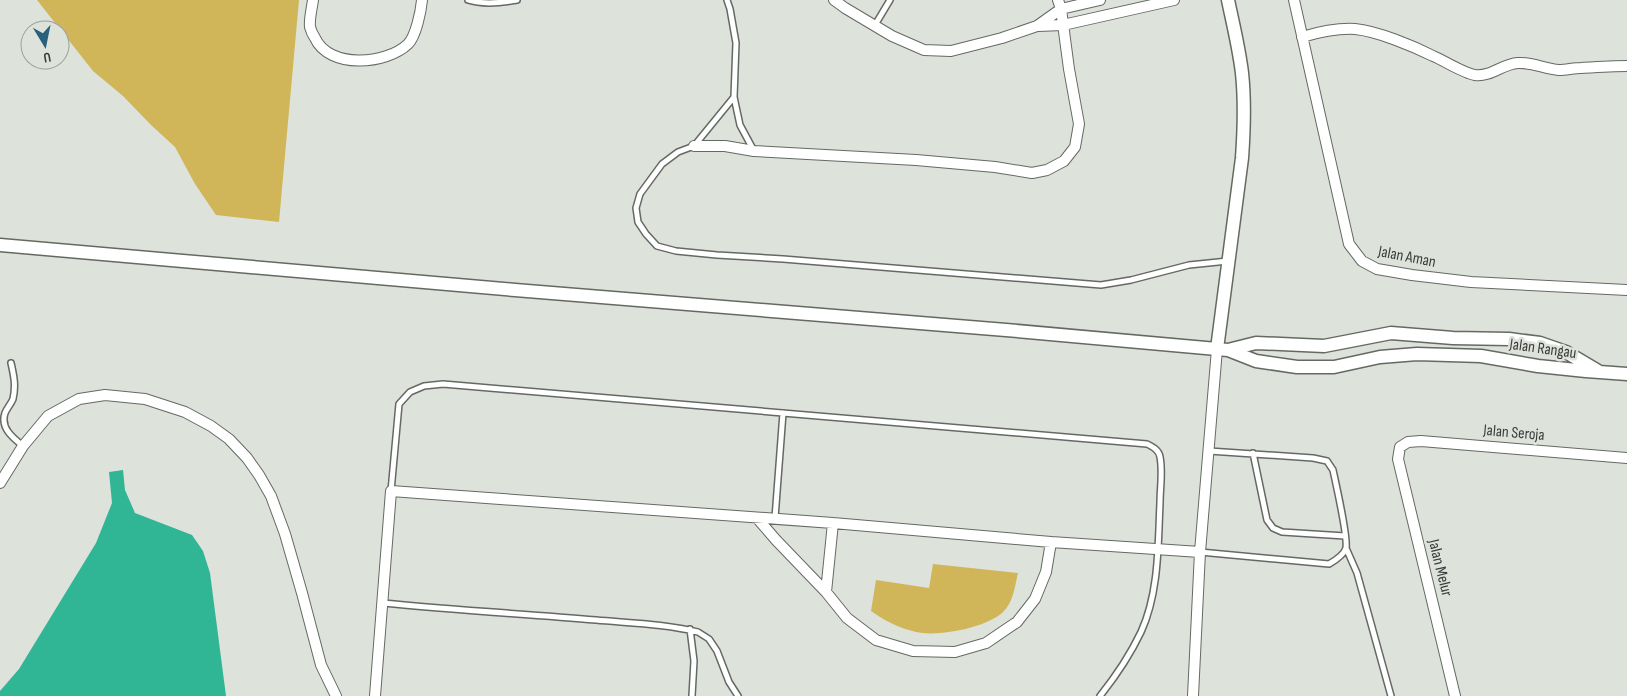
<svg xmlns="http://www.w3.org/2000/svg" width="1627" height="696" font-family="'Sofia Sans Condensed',sans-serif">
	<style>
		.green { fill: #d0b659 }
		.water { fill: #30b595 }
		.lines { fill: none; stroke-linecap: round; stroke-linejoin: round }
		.service-casing { stroke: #656963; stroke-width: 8 }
		.minor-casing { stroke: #656963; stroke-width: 12 }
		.tertiary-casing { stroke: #656963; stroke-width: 15 }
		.service { stroke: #fff; stroke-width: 5 }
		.minor { stroke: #fff; stroke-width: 10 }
		.tertiary { stroke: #fff; stroke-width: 12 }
		.labels { text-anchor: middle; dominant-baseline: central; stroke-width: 5; stroke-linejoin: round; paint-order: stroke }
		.street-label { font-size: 16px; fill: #3b3c3a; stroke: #dde2db }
	</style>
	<rect width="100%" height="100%" fill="#dde2db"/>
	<path class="green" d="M37,0H299L279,222L216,215L195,184L175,147L151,125L123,96L93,71Z
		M933,564L1018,573C1015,586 1013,603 1003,612C986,628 938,637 916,632C899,628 885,621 871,611L876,580L929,588Z"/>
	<path class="water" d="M123,470L125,490L135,513L192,535L203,551L210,573L226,696H0V691L19,669L96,543L112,503L109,472Z"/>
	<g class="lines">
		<defs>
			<path id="service" d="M468,0C483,5 501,3 517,0
				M727,0L730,9L736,43L734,97L740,125L754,151
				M875,25L890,0
				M734,97L694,146L678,152L662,164L640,194L636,208L638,222L646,234L657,246L676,251L717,255L783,259L1101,285L1131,280L1189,265L1228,261
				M11,363C14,376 16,386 13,399C11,404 7,408 5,413C0,428 13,438 23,446
				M1253,453L1267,520L1273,528L1282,532L1345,536
				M391,491L399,404L410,392L424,386L443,384L1147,444C1153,447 1159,450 1160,457C1163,472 1160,488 1160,503C1158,545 1159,593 1141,632C1130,655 1116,676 1100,696
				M775,518L783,413
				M1346,548L1357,573L1391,696
				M1200,552L1329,564C1336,560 1344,555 1346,548C1348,537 1336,484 1333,470L1327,461L1313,458L1209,451
				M383,603C454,610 525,614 596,620C629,623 667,624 698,632L709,639L717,651L729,682L738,696
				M690,629L694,661L692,696"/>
			<path id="minor" d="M313,0C312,8 309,19 310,27C311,31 313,35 315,38C329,69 386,65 408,44C416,36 421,11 422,0
				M834,0L845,8L892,36L924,50L951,51L1002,38L1037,26L1061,9L1100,0
				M1294,0L1349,244L1362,261L1377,269L1412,275L1471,282L1627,290
				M1038,26L1063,25L1174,0
				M1302,37C1319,32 1337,28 1355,29C1377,31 1413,46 1433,56C1445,61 1463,73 1475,75C1491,77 1502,64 1518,63C1532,62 1545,69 1559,70C1566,70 1574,68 1581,68C1597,67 1612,66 1627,66
				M694,146H725L754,151L916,160L995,167L1032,173L1047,170L1064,161L1075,147L1079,124L1069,69L1061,9L1058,0
				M0,483L23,446L48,416L79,399L105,395L145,399L185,412L211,426L229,439L247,458L259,475L271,496L285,534L302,593L321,665L336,696
				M757,518L776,540L826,592L847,618L876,640L913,651L955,652L986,643L1017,622L1035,599L1046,572L1051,542
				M826,592L833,523
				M375,696L391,491L833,523L1051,542L1200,552
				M1193,696L1200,552L1217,349
				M1455,696L1398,459L1400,447L1408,442L1421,441L1627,458"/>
			<path id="tertiary" d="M0,245L515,290L1006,330L1228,350L1256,361L1297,367H1334L1380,357L1417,354L1481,356L1538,366L1586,371L1627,374
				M1217,349L1242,158C1244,130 1245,101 1242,73C1239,48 1233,24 1228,0
				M1228,350L1256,343L1324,346L1391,333L1453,338L1509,339L1540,343L1566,352L1598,371"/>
		</defs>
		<use href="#service" class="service-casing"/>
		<use href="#minor" class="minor-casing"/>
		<use href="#tertiary" class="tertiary-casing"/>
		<use href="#service" class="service"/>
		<use href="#minor" class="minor"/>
		<use href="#tertiary" class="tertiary"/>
	</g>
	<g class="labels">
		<g class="street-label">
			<text transform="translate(1407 257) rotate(11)">Jalan Aman</text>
			<text transform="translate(1543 349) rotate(8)">Jalan Rangau</text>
			<text transform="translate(1514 433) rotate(5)">Jalan Seroja</text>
			<text transform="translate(1440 568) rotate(76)">Jalan Melur</text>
		</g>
	</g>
	<g transform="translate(45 45) rotate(170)"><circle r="24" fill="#dde2db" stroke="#9ca09b"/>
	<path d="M0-4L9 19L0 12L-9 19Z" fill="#29607b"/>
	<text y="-8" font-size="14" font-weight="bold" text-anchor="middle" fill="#3b3c3a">U</text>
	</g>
</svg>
